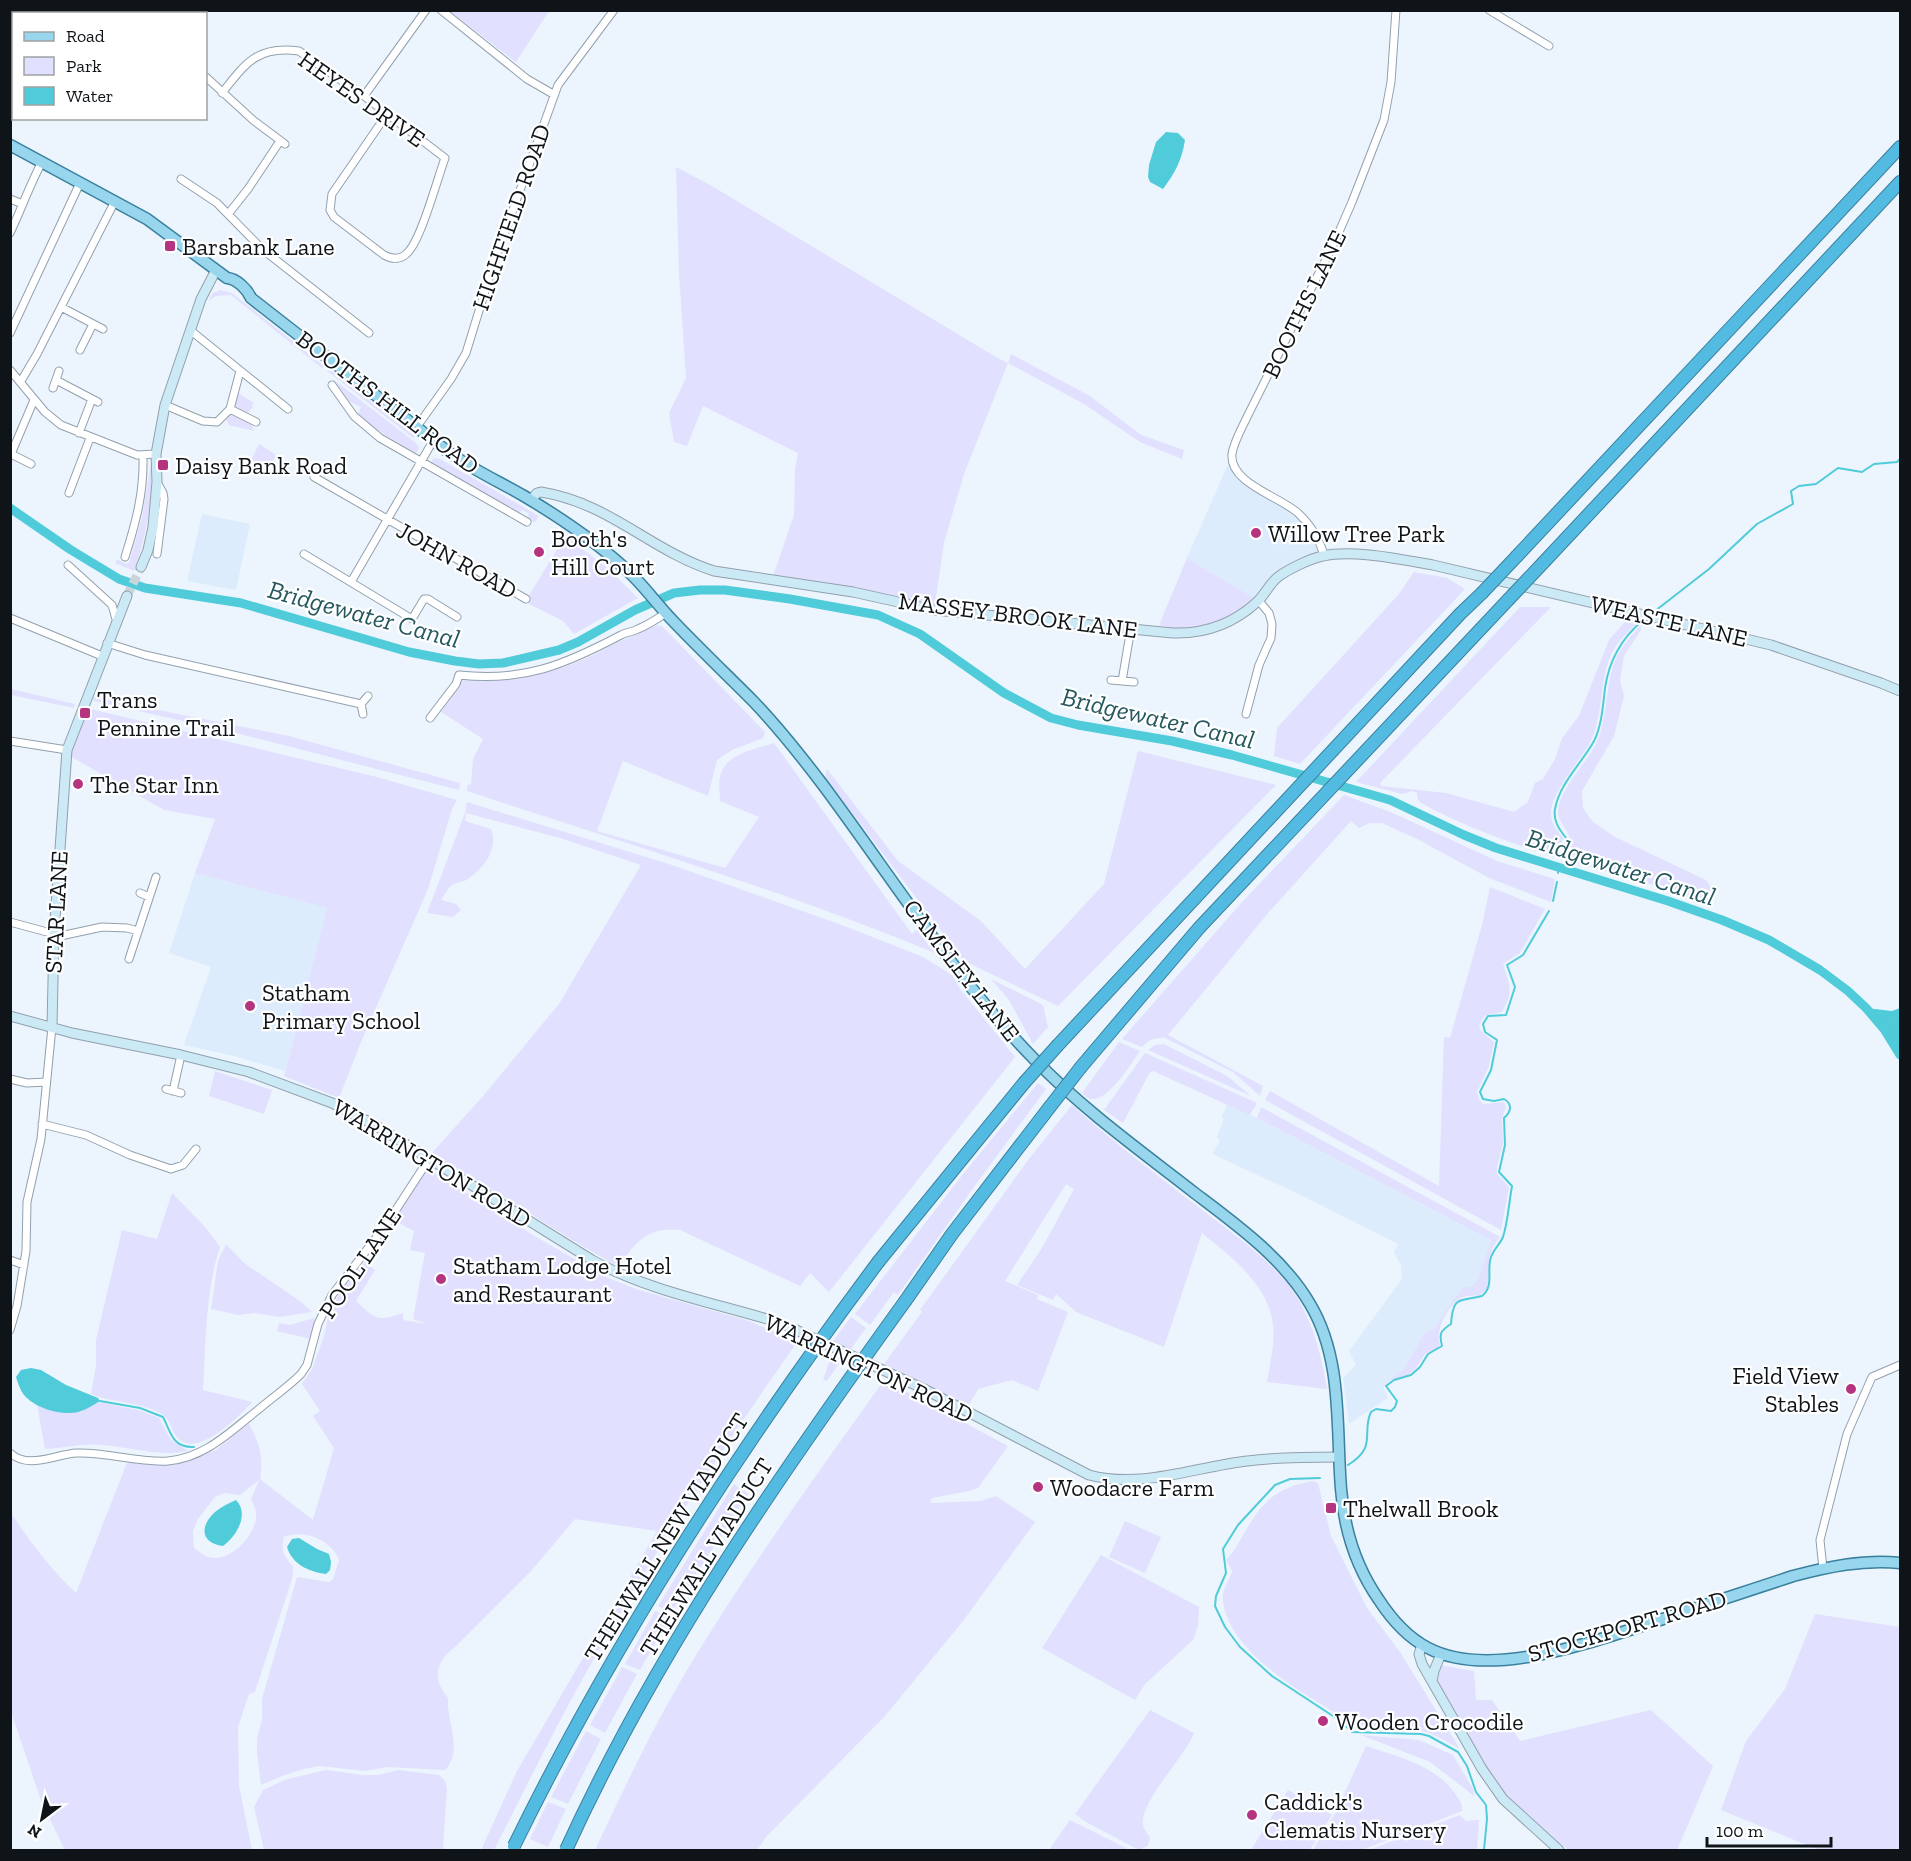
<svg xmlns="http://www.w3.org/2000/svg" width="1911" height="1861" font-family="'Zilla Slab',serif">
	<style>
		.built { fill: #dcecfc }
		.green { fill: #e1e0fe; fill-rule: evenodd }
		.water { fill: #4fcbda }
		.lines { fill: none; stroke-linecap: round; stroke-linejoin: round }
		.stream { stroke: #4fcbda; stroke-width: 2 }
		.canal { stroke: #4fcbda; stroke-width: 9 }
		.secondary-tunnel { stroke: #cbd3db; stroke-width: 9; stroke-dasharray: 9 4.5; stroke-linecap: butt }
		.street-casing { stroke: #92a0ad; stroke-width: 9 }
		.secondary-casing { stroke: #92a0ad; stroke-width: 11 }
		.primary-casing { stroke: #3b809c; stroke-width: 13 }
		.highway-casing { stroke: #3b809c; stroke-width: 14 }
		.street { stroke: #fff; stroke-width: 7 }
		.secondary { stroke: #cbeaf6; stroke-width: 9 }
		.primary { stroke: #98d6ee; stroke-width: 10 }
		.highway { stroke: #53bae2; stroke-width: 12 }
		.highway-bridge-casing { stroke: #3b809c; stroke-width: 14; stroke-linecap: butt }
		.highway-bridge { stroke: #53bae2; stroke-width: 12 }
		.poi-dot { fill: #b43480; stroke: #fff; stroke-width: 2 }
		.labels { text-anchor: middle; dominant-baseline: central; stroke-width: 4.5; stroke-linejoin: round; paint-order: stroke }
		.street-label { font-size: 24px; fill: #0f1419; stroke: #fff }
		.poi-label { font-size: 24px; fill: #0f1419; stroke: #fff; text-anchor: start }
		.water-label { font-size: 26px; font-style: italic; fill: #24585e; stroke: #fff }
	</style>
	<rect width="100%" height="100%" fill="#ecf5fd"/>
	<path class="built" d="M1232,455L1236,472L1279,499L1310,526L1324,555L1278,577L1259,601L1187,558Z
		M202,514L250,524L236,590L187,581Z
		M195,873L327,908L285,1071L234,1056L184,1045L211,967L169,953Z
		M1228,1103L1491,1240L1478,1280L1473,1287L1462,1289L1434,1329L1424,1334L1403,1370L1383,1387L1388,1398L1349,1424L1343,1378L1356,1365L1349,1351L1402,1279L1401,1265L1394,1253L1398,1244L1303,1196L1212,1154L1220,1141L1217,1137L1224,1119L1221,1118Z"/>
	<path class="green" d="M449,11H549L516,62Z
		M676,167L712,186L994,356L1008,363L1011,354L1090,396L1141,435L1184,450L1182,459L1140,442L1084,404L1008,363L964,474L944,543L934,610L773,576L794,515L795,469L798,453L703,406L687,446L674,442L669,413L686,378L679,273Z
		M220,290L232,293L324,366L322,368L231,295L216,296L208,301L213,293Z
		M328,368L415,436L413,438L326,370Z
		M333,379L416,443L419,448L416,454L360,419L358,414L361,407L350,402Z
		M238,393L254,403L252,405L253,407L247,413L236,407L234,403Z
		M230,413C242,412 251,420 254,431L229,425L226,419Z
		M259,444L276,455L270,467L251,460Z
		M434,458L440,459L539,516L535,522L531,521L528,517L529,514L523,510L519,512L514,511L430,463Z
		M150,468H152C152,505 146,537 134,571L115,563L117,559L126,564L129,563L142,518Z
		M565,536L605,566L638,598L574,634L563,621L525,602Z
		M1187,558L1259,601L1240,615L1192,633L1159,625Z
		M1414,572L1447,578L1465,589L1300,764L1274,756L1277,728L1398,595Z
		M1520,607H1551L1380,783L1381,786L1446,793L1514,812L1528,802L1535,783L1543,779L1555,759L1562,738L1579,716L1609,640L1630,616L1641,619C1633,627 1623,636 1616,646C1598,672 1605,709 1592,738C1583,759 1550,792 1551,814C1551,823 1558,832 1563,838L1558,858C1510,843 1465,827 1421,803L1418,800L1417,793L1412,791L1402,794L1356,782Z
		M657,625L663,627L765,732L763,738L732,750L717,760L708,796L623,761L597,831L725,868L759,817L720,801C720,793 718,784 720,777C724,754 756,749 774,743L912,934L917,930L935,953C782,890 624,843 467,791L468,784L471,785L473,759L483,739L441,712L462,680C508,684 551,675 593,655C602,651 609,645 618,642C631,636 644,632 657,625Z
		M1641,625V630L1624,656L1620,680L1624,696L1614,736L1582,791L1583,808L1592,821L1615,837L1706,880L1713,890L1712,905L1635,879L1568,861C1570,852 1572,842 1568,834C1565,827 1559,821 1558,813C1557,793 1587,762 1596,744C1608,718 1605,689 1614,663C1620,648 1631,636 1641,625Z
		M11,689L75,704L74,708L11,695Z
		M93,697L289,736L460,783L459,790L232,732L94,701Z
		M90,709L377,777L457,800L452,809L428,889L361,1042L339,1098L284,1076L327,908L195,873L215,819L164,810L70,756L85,710Z
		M1138,751L1276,785L1058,1006L964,961L825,777L827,769L898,861L981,921L1025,969L1104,884Z
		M1344,795L1393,813L1497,861L1555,879L1551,902L1489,878L1417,839L1382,823H1370L1359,828L1351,821L1269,912L1168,1035L1263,1086L1260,1096L1233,1072L1165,1038C1155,1037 1149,1040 1142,1047L1122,1039L1243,901Z
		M467,802L669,864L842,925L923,957L952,975L960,989L1015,1057L829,1292L810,1273L800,1286L680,1230C648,1226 635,1242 619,1267C555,1232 495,1189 431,1154L483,1096L559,1004L641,865L560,838L466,813L465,821L491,829C499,849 483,870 466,880C462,882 456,882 452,885C448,888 444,896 441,900L456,904L461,910L453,917L427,913L465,813Z
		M1490,887L1545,909L1520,953L1503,964C1510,987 1514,991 1502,1012C1489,1016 1485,1010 1479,1027L1482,1032L1494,1042L1489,1066L1477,1092L1480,1101L1484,1104L1504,1102L1506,1107L1502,1119L1503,1144L1497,1166V1174L1509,1187L1501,1230L1265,1100L1270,1091L1439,1186L1444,1037L1450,1038L1482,925Z
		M991,979L1043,1005L1048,1027L1033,1044L1009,1000Z
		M1119,1042L1140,1051C1131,1064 1107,1103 1090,1099C1087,1098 1084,1095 1082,1093Z
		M1164,1044L1227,1076L1251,1096L1148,1050L1155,1045Z
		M1145,1053L1257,1103L1250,1115L1153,1071L1150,1072L1123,1123L1104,1110Z
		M215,1071L272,1090L264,1114L209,1096Z
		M1038,1083L1046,1089L974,1187L898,1295L894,1292L870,1325L855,1314L963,1174Z
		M1072,1105C1112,1141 1154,1173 1197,1206C1228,1230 1265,1255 1290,1287C1312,1317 1321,1353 1327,1389L1267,1382C1270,1364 1275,1345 1273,1326C1270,1286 1231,1257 1202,1233L1164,1347L1076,1312L1056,1294L1053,1300L1017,1285L1042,1248L1074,1189L1066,1184L1005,1281L1038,1295L1037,1299L1068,1312L1038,1391L1012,1380L978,1389L969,1405L884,1364L922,1312L920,1310L1028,1160Z
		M1261,1107L1500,1237C1483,1257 1492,1268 1487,1288L1480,1295C1474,1296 1466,1295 1461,1298C1449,1304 1434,1332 1440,1344L1438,1348L1425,1354L1416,1368L1407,1376L1390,1380L1403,1370L1424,1334L1434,1329L1462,1288L1473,1286L1478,1280L1491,1240L1257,1118Z
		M425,1167L538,1238L608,1278L639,1290L746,1320L798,1341C719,1453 643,1568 577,1689C548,1742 521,1797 494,1850H481L517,1771L657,1531L575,1519L531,1571L455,1647C435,1662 432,1678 448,1698C446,1722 464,1750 445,1770L387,1767L365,1771L320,1766L303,1769L282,1776L261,1785L257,1752V1738L262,1720V1699L297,1577L329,1582L333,1579L339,1560C331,1540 305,1529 284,1537C281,1550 283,1556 293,1566V1576L255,1692L249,1694L238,1727L239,1786L252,1850H65L42,1803L11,1712L10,1512C30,1541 50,1569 76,1593L128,1460L172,1465L186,1462L216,1450L248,1422C259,1442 264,1456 260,1479L313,1520L334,1448L313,1416L320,1411L302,1384L312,1369L324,1336L329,1314L339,1294L365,1262L375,1270L356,1301C375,1319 377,1322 403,1313V1320L427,1324L413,1319L425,1253L410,1250L414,1231L393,1220ZM259,1480L251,1499C252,1502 256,1508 256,1512C258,1532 235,1558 215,1558C206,1558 201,1553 194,1548L193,1531L198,1519L215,1497L225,1493L240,1495Z
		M172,1193L206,1228L220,1247C205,1292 206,1343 203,1390L252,1402C240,1416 200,1456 180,1440C171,1433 171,1419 162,1414C141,1402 113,1403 91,1394L96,1366V1340L122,1230L157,1239Z
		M226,1244L244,1263L300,1301L312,1312L279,1317L254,1313L238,1315L211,1309L218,1261Z
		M851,1317L866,1328L851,1349L833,1341Z
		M314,1318L315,1325L311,1339L277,1331L279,1323L290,1325Z
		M825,1352L842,1359L827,1381L823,1380L830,1359L823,1356Z
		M884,1380L1008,1446L978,1488L969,1491L932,1498L930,1503L980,1501L996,1496L1035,1522L963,1621L885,1716L766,1837L757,1850H595C625,1786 656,1721 693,1660C752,1563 819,1472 884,1380Z
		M98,1402L138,1410L159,1418L171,1440L188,1451C159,1457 131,1447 102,1445C82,1443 65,1448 45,1449L37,1404C58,1413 77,1414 98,1402Z
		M1313,1481L1318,1483L1331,1536L1367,1608L1400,1652L1460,1749C1447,1742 1433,1733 1419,1730C1398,1726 1376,1731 1355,1724C1344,1720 1334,1712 1324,1706C1288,1684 1227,1646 1223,1600C1222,1588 1229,1582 1232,1571L1226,1560C1233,1553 1237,1546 1242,1537C1261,1503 1274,1488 1313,1481Z
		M734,1484L748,1494L671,1613L658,1606Z
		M1125,1521L1161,1537L1145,1573L1109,1557Z
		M1101,1555L1199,1607L1198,1626L1193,1640L1145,1684L1135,1700L1042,1648Z
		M655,1611L670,1617L640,1670L625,1664Z
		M1815,1614L1900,1627V1850H1819L1721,1810L1746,1741L1785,1689Z
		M1439,1665L1474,1671L1476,1700H1492L1520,1741L1651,1710L1713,1766L1677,1850H1568L1508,1797L1489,1771L1435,1678Z
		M622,1667L637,1674L605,1733L590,1725Z
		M1150,1710L1194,1733C1185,1757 1139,1802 1143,1825C1144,1830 1148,1834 1150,1838L1148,1846L1139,1850L1086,1822L1075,1814Z
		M586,1731L601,1739L568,1804L551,1797Z
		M1361,1735L1419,1740L1453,1755L1473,1789L1474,1796L1430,1762Z
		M1366,1746C1399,1757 1439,1766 1458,1798C1461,1803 1463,1805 1462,1811L1362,1850H1313L1336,1812Z
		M326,1770L363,1775H378L398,1770L439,1775L445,1781L447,1788L443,1847L445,1850H264L254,1807L263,1790L287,1779Z
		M1288,1790L1332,1815L1310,1850H1251Z
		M548,1802L566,1809L548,1847L530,1839Z
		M1460,1815L1466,1821L1479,1820L1477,1850H1369Z
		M1070,1820L1124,1847L1129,1850H1049Z"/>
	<path class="water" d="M1166,132L1178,133L1185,140C1182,160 1175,173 1163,189L1150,182L1148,177L1149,165L1156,142Z
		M1866,1008L1892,1011L1900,1008V1055L1884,1029Z
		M31,1368L41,1370L66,1385L98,1398L100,1401C93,1405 86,1410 78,1412C61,1416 35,1408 24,1395C20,1390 18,1383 16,1377L21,1370Z
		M236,1500C250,1514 236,1537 223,1546C201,1543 199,1527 215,1512C221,1507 229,1503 236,1500Z
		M299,1538L317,1549L329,1554L331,1562L330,1570L326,1574C309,1572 292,1564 287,1547L292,1539Z"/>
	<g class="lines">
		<path class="stream" d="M1655,611L1709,569L1757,524L1793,504L1791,491L1799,486L1816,484L1838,468L1862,472L1874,464L1897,462L1900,459
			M1564,852L1566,838C1559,829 1553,821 1555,809C1559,784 1582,763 1594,741C1602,725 1603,705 1605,688C1609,661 1622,638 1642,621
			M1558,873V870
			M1553,901L1557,882
			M100,1401L140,1408L163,1417C171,1432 172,1448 194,1447
			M1348,1465C1378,1447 1361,1433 1371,1412L1376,1409L1391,1411L1395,1407L1397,1401L1386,1386L1394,1380L1411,1375L1420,1367L1428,1354L1442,1346C1439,1334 1440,1331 1451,1324C1453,1295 1459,1302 1482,1296C1495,1285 1486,1271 1491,1257C1494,1249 1500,1244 1503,1237C1508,1222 1509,1202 1512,1186L1499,1172L1505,1145L1504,1118C1511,1112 1513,1104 1504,1099L1494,1101L1483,1099L1480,1092L1491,1070L1497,1040L1485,1032L1483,1024L1488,1016L1506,1015L1515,987L1507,965L1523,955L1549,911
			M1320,1478L1290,1479L1275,1485L1238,1525L1223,1549L1226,1573L1216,1596L1215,1606L1225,1627L1240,1647L1272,1676L1339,1720L1352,1732L1421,1734L1429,1736L1458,1752L1467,1766L1476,1792L1486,1805L1487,1819L1484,1850"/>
		<path class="canal" d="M10,508L71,550L119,579L145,588L241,603L409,652L455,661L479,664L503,663L559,650L578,642L635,610L674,593L700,590H725L790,599L878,615L920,634L1004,693L1051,718L1078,725L1172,741L1232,755L1390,800L1464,835L1496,848L1668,901L1722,920L1769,940L1820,970L1848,991L1866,1008L1884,1029L1900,1055"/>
		<path class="secondary-tunnel" d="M127,596L141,567"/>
		<defs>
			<path id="street" d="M117,10L122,14
				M441,10L527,79L553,94
				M1489,10L1549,46
				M10,30L14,32
				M206,77L253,120L285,144
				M222,93C245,64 257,45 299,51L364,96L445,158C437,180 422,236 409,251C402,260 393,260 384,255L334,217L330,210L332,194L387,114
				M364,96L426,10
				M181,179L217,203L262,249L369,333
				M10,199L23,204
				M229,213L248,189L280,141
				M10,233C21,210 30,184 42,162
				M61,307L103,329
				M190,330L288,409
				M10,333L80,183
				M80,350L93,324
				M10,370L45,412L61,425L137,455L156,454
				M56,380L98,402
				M21,381L37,354L115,201
				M332,385L354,416L380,438L527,522
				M53,388L59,371
				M165,405L203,421L217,422L230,409L240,371
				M230,409L256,422
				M416,428L451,379L466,353L493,265L558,85L614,10
				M79,433L92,399
				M31,464L11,454L34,400
				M314,477L526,599
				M157,482L163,493L164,499L157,554
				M69,493L90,438
				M304,554L412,619L424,599H428L457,617
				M1324,555C1319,538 1311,525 1298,513C1279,496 1229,483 1232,454C1234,441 1242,428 1248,415L1335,241L1352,202L1384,120L1391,82L1396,10
				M125,557C136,522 144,493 143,456
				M68,565L112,605L116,619
				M351,582L433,441
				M10,618L102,656
				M107,643L145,655L361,704
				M1111,680L1134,682
				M1122,681L1131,628
				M363,714L361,704L368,696
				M1246,714L1259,665L1271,638L1272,624L1269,613L1259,601
				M430,718L456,684L459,675C524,682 564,665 621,635C626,632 633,632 638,629C648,625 657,619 666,613
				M10,741L67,750
				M140,893L149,897
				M10,922L47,932L65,935L102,927L127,928L138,931
				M129,959L156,877
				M10,1079L27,1083L46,1082
				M166,1089L181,1093
				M173,1091L181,1055
				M42,1124L86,1135L130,1155L171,1169L183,1165L196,1149
				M10,1260L24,1265
				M10,1330L17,1306L26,1251L27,1202L41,1139L52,1027
				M10,1453C29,1470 55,1454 77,1453C108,1452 138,1463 168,1461C205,1458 231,1431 259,1409C273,1397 288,1387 301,1374L307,1365L318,1324L332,1295L386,1225L429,1159
				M1823,1569L1820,1540L1847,1434L1872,1377L1900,1365"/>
			<path id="secondary" d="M103,14L106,10
				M10,100L14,94
				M531,500L537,493L541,492C610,503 651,551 714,571L853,592L934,610L1173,633C1205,634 1233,624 1257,602C1265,595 1269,584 1278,577C1287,570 1311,558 1323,556C1353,549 1403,560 1433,565L1771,645L1881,683L1900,691
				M141,567L148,550L153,527L157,482L156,454L165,405L201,299L216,270
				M10,1016L72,1033L181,1055L249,1072L332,1103L375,1125L592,1260C649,1291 715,1303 777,1322L794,1329L924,1389L1089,1475C1142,1489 1195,1467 1247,1461C1278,1457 1308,1457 1339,1457
				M52,1027L54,934L67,750L127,596
				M1422,1645L1419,1654L1422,1664L1482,1769L1503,1799L1559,1850
				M1432,1681L1434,1671L1441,1654"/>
			<path id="primary" d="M10,145L147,219L227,278C237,279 247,289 251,298L447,451C471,469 498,481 524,496C561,518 597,542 629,572C646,588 659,607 675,623C701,650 727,675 753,701C778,727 801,756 823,785C891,876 956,980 1036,1061C1085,1111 1141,1151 1196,1194C1237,1225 1284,1259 1310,1304C1343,1359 1336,1427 1341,1489C1344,1528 1356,1567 1379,1600C1392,1620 1407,1637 1428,1648C1491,1681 1597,1640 1660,1620C1704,1605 1748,1591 1793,1576C1827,1567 1864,1559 1900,1563"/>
			<path id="highway" d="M1517,556L1900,147
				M1543,563L1900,182
				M1058,1045L1460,614L1482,593
				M1081,1067L1199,928L1508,600
				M879,1261L1024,1083
				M906,1300L952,1234L1049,1108"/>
		</defs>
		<use href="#street" class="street-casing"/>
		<use href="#secondary" class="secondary-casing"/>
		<use href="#primary" class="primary-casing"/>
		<use href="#highway" class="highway-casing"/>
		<use href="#street" class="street"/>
		<use href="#secondary" class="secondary"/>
		<use href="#primary" class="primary"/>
		<use href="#highway" class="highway"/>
		<defs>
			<path id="highway-bridge" d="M1482,593L1517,556
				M1508,600L1543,563
				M1024,1083L1058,1045
				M1049,1108L1081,1067
				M514,1846C615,1639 741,1445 879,1261
				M566,1850C656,1652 779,1476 906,1300"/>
		</defs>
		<use href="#highway-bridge" class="highway-bridge-casing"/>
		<use href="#highway-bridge" class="highway-bridge"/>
	</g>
	<g class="poi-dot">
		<rect x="164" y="240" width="12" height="12" rx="3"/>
		<rect x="157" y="459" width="12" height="12" rx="3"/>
		<circle cx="1256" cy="533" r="6"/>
		<circle cx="539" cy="552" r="6"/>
		<rect x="79" y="707" width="12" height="12" rx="3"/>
		<circle cx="78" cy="784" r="6"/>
		<circle cx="250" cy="1006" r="6"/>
		<circle cx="441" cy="1279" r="6"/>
		<circle cx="1851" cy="1389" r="6"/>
		<circle cx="1038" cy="1487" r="6"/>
		<rect x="1325" y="1502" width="12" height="12" rx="3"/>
		<circle cx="1323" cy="1721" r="6"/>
		<circle cx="1252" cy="1815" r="6"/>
	</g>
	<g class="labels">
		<g class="street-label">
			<text transform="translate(362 99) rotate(35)">HEYES DRIVE</text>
			<text transform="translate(511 217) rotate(-71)">HIGHFIELD ROAD</text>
			<text transform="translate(1304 304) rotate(-64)">BOOTHS LANE</text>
			<text transform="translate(388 402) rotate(37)">BOOTHS HILL ROAD</text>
			<text transform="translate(457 560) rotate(29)">JOHN ROAD</text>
			<text transform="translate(1018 615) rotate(7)">MASSEY BROOK LANE</text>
			<text transform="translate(1669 621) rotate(13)">WEASTE LANE</text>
			<text transform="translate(56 912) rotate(-87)">STAR LANE</text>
			<text transform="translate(962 970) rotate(52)">CAMSLEY LANE</text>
			<text transform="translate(432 1163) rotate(31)">WARRINGTON ROAD</text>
			<text transform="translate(360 1263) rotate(-56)">POOL LANE</text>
			<text transform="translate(869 1368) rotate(25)">WARRINGTON ROAD</text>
			<text transform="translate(666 1537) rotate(-58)">THELWALL NEW VIADUCT</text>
			<text transform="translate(706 1557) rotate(-58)">THELWALL VIADUCT</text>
			<text transform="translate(1627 1626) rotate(-16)">STOCKPORT ROAD</text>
		</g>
		<g class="poi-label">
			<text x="182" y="246">Barsbank Lane</text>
			<text x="175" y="465">Daisy Bank Road</text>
			<text x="1268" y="533">Willow Tree Park</text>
			<text x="551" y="538">Booth's<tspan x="551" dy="28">Hill Court</tspan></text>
			<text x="97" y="699">Trans<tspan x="97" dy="28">Pennine Trail</tspan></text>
			<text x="90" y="784">The Star Inn</text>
			<text x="262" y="992">Statham<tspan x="262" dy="28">Primary School</tspan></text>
			<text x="453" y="1265">Statham Lodge Hotel<tspan x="453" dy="28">and Restaurant</tspan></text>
			<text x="1839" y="1375" text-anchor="end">Field View<tspan x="1839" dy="28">Stables</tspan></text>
			<text x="1050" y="1487">Woodacre Farm</text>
			<text x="1343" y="1508">Thelwall Brook</text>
			<text x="1335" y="1721">Wooden Crocodile</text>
			<text x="1264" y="1801">Caddick's<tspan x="1264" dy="28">Clematis Nursery</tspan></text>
		</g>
		<g class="water-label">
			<text transform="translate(364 614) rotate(15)">Bridgewater Canal</text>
			<text transform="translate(1158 718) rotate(13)">Bridgewater Canal</text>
			<text transform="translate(1621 867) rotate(18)">Bridgewater Canal</text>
		</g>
	</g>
	<rect width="1911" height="1861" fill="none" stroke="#0f1419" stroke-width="24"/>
	<rect x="12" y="12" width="195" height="108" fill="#ffffff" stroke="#9fa1a3" stroke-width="1.5"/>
	<rect x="24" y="32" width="30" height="9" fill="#98d6ee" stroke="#9fa1a3" stroke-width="1.5"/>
	<text x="66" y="42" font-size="18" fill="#0f1419">Road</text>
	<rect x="24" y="57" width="30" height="18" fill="#e1e0fe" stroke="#9fa1a3" stroke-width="1.5"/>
	<text x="66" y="72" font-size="18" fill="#0f1419">Park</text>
	<rect x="24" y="87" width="30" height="18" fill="#4fcbda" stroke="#9fa1a3" stroke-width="1.5"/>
	<text x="66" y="102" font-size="18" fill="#0f1419">Water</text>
	<g transform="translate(42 1819) rotate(212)" stroke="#ffffff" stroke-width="4.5" paint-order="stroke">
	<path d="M0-4.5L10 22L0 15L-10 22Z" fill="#0f1419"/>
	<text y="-9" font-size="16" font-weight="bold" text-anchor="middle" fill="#0f1419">N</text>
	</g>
	<path d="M1707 1837v9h124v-9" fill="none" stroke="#0f1419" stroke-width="3"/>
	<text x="1716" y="1837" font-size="18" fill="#0f1419" stroke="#ffffff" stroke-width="4.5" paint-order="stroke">100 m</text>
</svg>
